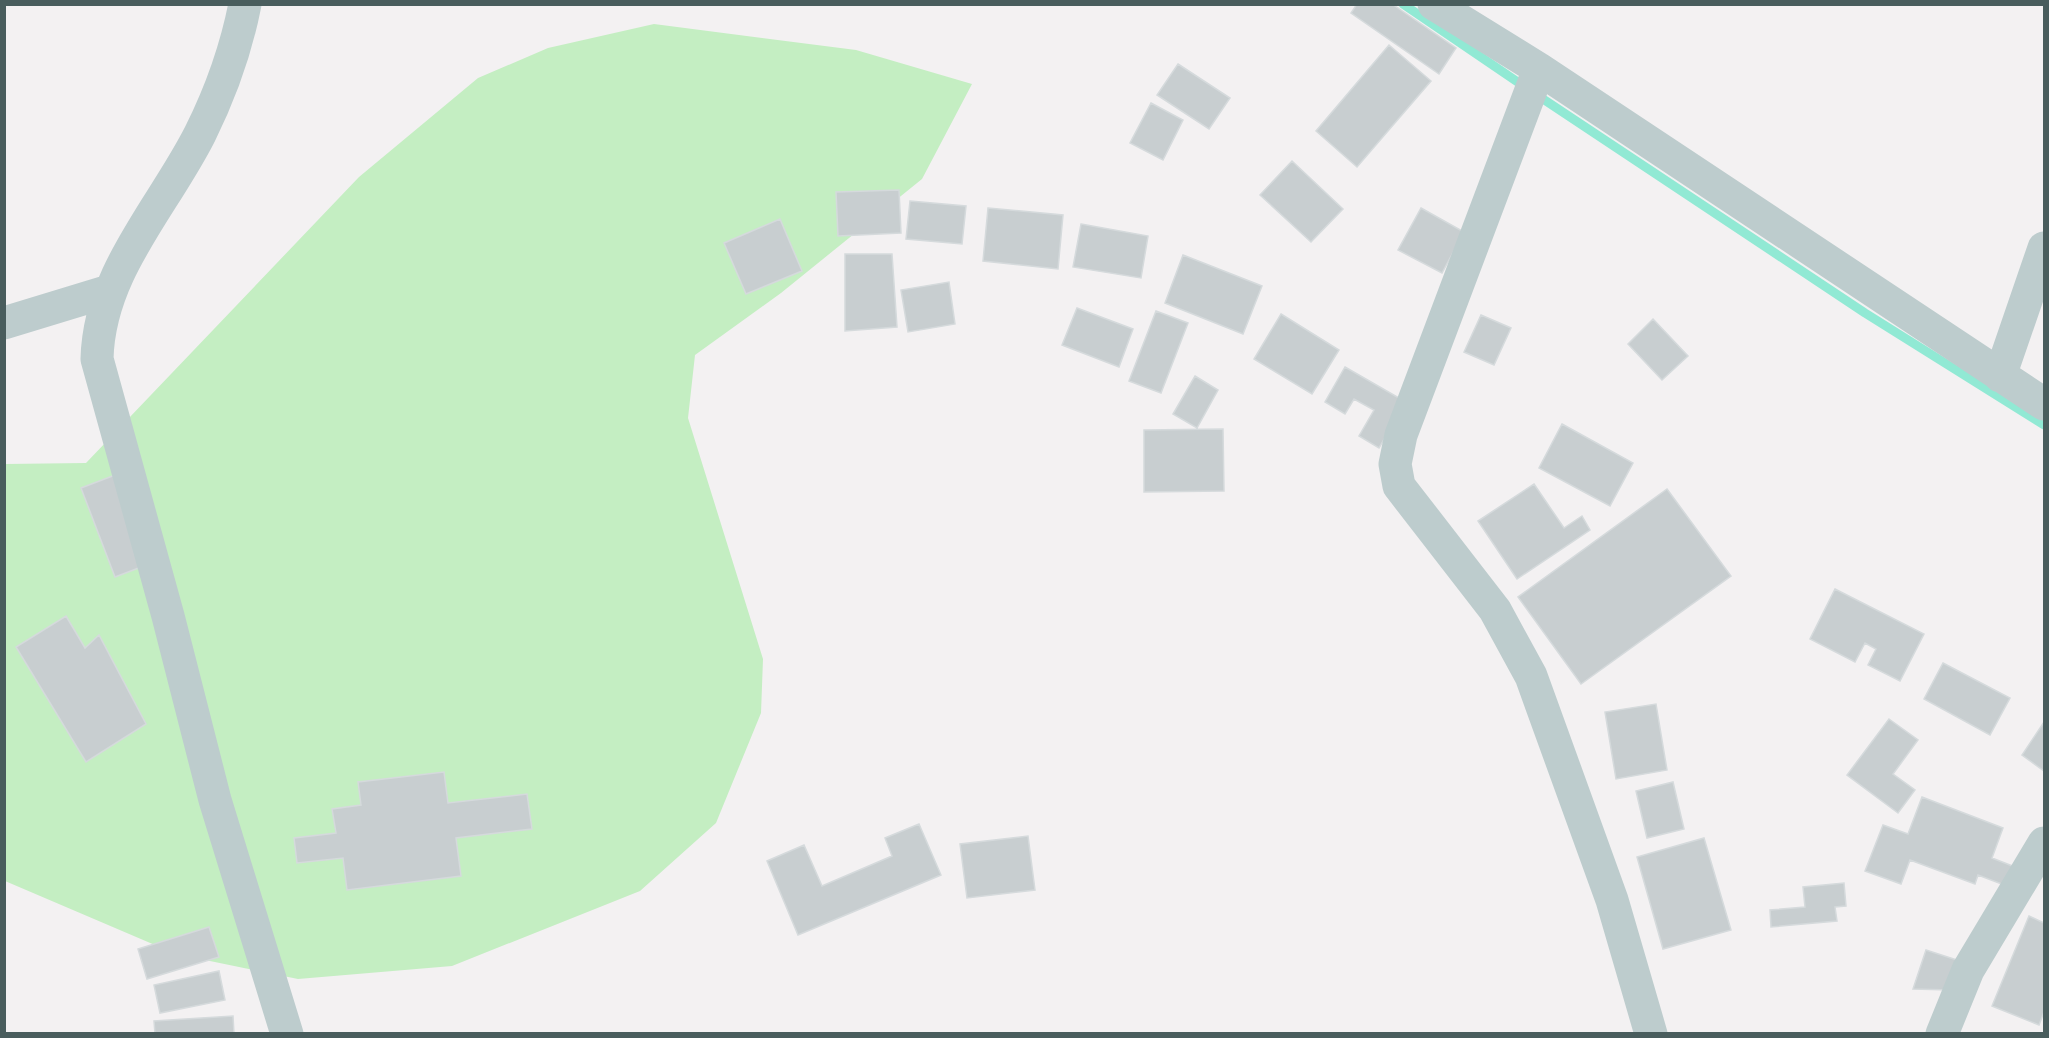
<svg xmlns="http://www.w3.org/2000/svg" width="2049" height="1038" font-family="Poppins,sans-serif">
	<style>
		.green { fill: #c4eec2 }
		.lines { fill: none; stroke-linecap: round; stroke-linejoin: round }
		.stream { stroke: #91e9d4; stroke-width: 9 }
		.building { fill: #c8ced0; stroke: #d5dadc; stroke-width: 1.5 }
		.minor { stroke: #bdcccd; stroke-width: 33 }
	</style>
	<rect width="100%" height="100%" fill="#f3f1f2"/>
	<path class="green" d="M654,24L856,50L972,84L922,179L781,293L695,355L688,418L763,659L761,713L716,823L640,891L452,966L298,979L176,954L5,881V464L86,463L359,177L478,78L548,48Z"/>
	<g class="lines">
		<path class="stream" d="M1403,4L1525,87
			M1537,95L1865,313L2044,425"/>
	</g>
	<path class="building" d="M1357,4H1392L1456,48L1439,74L1351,13Z
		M1389,45L1431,81L1357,167L1316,131Z
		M1178,64L1230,98L1209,129L1157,95Z
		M1151,103L1183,120L1163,160L1130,143Z
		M1292,161L1343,209L1311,242L1260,195Z
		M899,190L901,233L838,236L836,192Z
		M910,201L966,206L962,244L906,239Z
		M988,208L1063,215L1058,269L983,261Z
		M1421,208L1464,232L1442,273L1398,250Z
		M780,219L802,271L746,294L724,243Z
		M1081,224L1148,236L1141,278L1073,267Z
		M845,254H892L897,327L845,331Z
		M1183,255L1262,286L1243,334L1165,303Z
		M949,282L955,324L908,332L901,290Z
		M1077,308L1133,329L1119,367L1062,345Z
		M1156,311L1188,323L1161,393L1129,381Z
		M1281,314L1339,350L1312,394L1254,359Z
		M1481,315L1511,328L1494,365L1464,352Z
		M1653,319L1688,356L1662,380L1628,344Z
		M1345,367L1406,402L1379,448L1359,436L1374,410L1354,399L1345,414L1325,402Z
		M1195,376L1218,390L1197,428L1173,414Z
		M1562,424L1633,463L1610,506L1539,468Z
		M1223,429L1224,491L1144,492V430Z
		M123,472L157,561L115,577L81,488Z
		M1534,484L1564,528L1582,516L1590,530L1517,579L1478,521Z
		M1667,489L1731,576L1581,684L1518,597Z
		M1835,589L1924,634L1900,681L1868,665L1876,649L1865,643L1855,662L1810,639Z
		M66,616L85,648L99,635L146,724L86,762L16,647Z
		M1943,663L2010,698L1990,735L1924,699Z
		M1656,704L1667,770L1616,779L1605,712Z
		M1889,719L1918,740L1893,774L1915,790L1898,813L1847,775Z
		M2044,722V771L2022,755Z
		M444,772L448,803L527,794L532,829L456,838L461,876L347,890L343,858L297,863L294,838L336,833L332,809L361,805L358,782Z
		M1673,782L1684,829L1647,838L1636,791Z
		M1922,797L2003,828L1992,858L2015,867L2007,886L1978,875L1975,884L1910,860L1901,884L1865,871L1883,825L1908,834Z
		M919,824L941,875L798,935L767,861L804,845L822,886L892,856L885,838Z
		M1028,836L1035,890L967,898L960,844Z
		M1704,838L1731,930L1663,949L1637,857Z
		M1844,883L1846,906L1835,907L1837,921L1771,927L1770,910L1805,907L1803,887Z
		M2029,916L2044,923V1012L2039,1025L1992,1006Z
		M209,927L219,957L147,979L138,949Z
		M1926,950L1960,961L1951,990L1913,989Z
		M219,971L225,1000L160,1013L154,985Z
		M233,1016L234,1034H155L154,1021Z"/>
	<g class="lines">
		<path class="minor" d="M245,4C236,50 221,92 200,134C162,209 99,272 97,359L168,616L215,800L287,1034
			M1434,4L1539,69L2044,404
			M1539,69L1401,435L1395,464L1399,486L1495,610L1531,676L1612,900L1651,1034
			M4,323L109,291
			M2000,376L2044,248
			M1942,1034L1968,970L2044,843"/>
	</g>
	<rect width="2049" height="1038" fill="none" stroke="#495d5d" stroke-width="12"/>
</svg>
